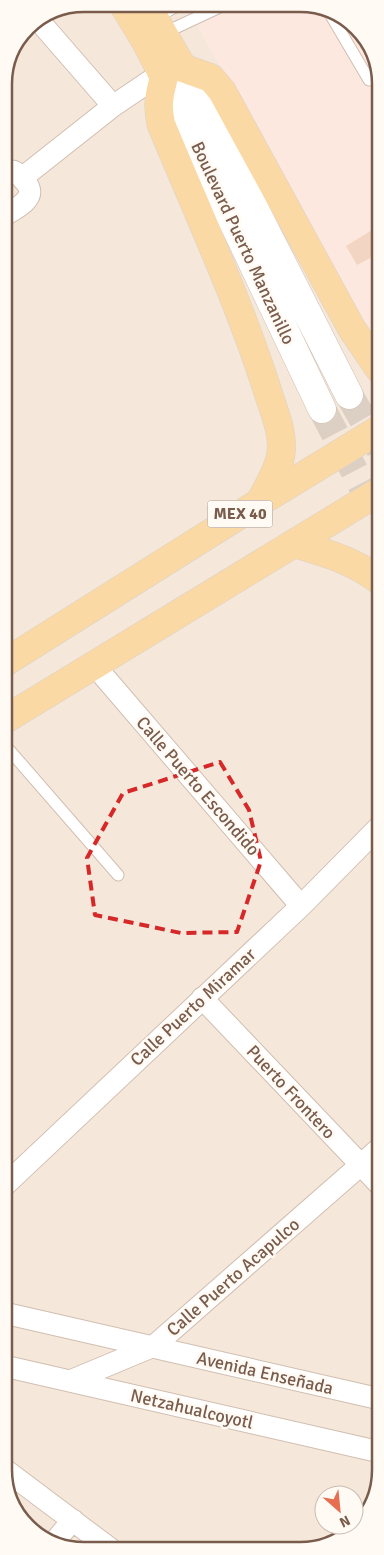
<svg xmlns="http://www.w3.org/2000/svg" width="384" height="1555" font-family="Signika,sans-serif">
	<style>
		.residential { fill: #f5e8da; fill-rule: evenodd }
		.commercial { fill: #fde8e0 }
		.building { fill: #f3d5c3 }
		.lines { fill: none; stroke-linecap: round; stroke-linejoin: round }
		.tertiary-tunnel { stroke: #dcd0c4; stroke-width: 28; stroke-dasharray: 28 14; stroke-linecap: butt }
		.service-casing { stroke: #d1beb0; stroke-width: 13 }
		.minor-casing { stroke: #d1beb0; stroke-width: 23 }
		.tertiary-casing { stroke: #d1beb0; stroke-width: 29 }
		.primary-casing { stroke: #dad1cd; stroke-width: 29 }
		.service { stroke: #fff; stroke-width: 11 }
		.minor { stroke: #fff; stroke-width: 21 }
		.tertiary { stroke: #fff; stroke-width: 28 }
		.primary { stroke: #fbd9a5; stroke-width: 28 }
		.marked { fill: none; stroke: #d62828; stroke-width: 4; stroke-dasharray: 10 6; stroke-linejoin: round }
		.labels { text-anchor: middle; dominant-baseline: central; stroke-width: 5; stroke-linejoin: round; paint-order: stroke }
		.shield { fill: #fffaf3; stroke: #a28b7f; stroke-width: 1 }
		.shield-label { font-size: 16px; font-weight: bold; fill: #7a5c4d }
		.street-label { font-size: 18px; fill: #7a5c4d; stroke: #fffaf3 }
		.rim { fill: none; stroke: #7a5c4d; stroke-width: 2.5 }
	</style>
	<rect width="100%" height="100%" fill="#fdf6ec"/>
	<path class="residential" d="M84,4L201,5L380,354V1476L360,1524L310,1551L68,1550L27,1527L4,1481V79L28,27ZM324,1495H354V1525H324Z"/>
	<path class="commercial" d="M201,5L320,6L360,31L380,74V354L198,27L206,14Z"/>
	<path class="building" d="M380,225V253L357,265L346,246Z"/>
	<g class="lines">
		<path class="tertiary-tunnel" d="M349,395L380,449
			M322,409L380,520"/>
		<defs>
			<path id="service" d="M329,12L369,80L380,74
				M154,18L179,5
				M162,34L224,5
				M4,744L118,875"/>
			<path id="minor" d="M40,22L113,106
				M4,173C13,169 16,171 22,178
				M4,216C12,210 34,201 29,188C28,184 24,181 22,178L113,106L162,73
				M95,666L301,906
				M202,998L380,1185
				M4,1186L301,906L380,826
				M4,1313L380,1399
				M4,1366L380,1452
				M70,1381L154,1346L380,1148
				M4,1469L112,1550
				M54,1542L73,1520"/>
			<path id="tertiary" d="M183,68L349,395
				M164,77L322,409"/>
			<path id="primary" d="M123,4L146,42L164,77C159,96 157,105 161,124C197,211 237,297 266,386C272,407 284,431 281,453C279,470 268,486 260,502
				M146,4L183,68L211,78L222,91L352,329L380,370
				M296,544C326,553 355,561 380,581
				M4,663L260,502L380,429
				M4,720L380,491"/>
		</defs>
		<use href="#service" class="service-casing"/>
		<use href="#minor" class="minor-casing"/>
		<use href="#tertiary" class="tertiary-casing"/>
		<use href="#primary" class="primary-casing"/>
		<use href="#service" class="service"/>
		<use href="#minor" class="minor"/>
		<use href="#tertiary" class="tertiary"/>
		<use href="#primary" class="primary"/>
	</g>
	<path class="marked" d="M220,762L249,810L261,861L237,932L181,933L95,915L87,858L123,793Z"/>
	<g class="labels">
		<rect class="shield" x="207.5" y="500.5" width="65" height="27" rx="4"/>
		<g class="shield-label">
			<text x="240" y="514">MEX 40</text>
		</g>
		<g class="street-label">
			<text transform="translate(243 243) rotate(65)">Boulevard Puerto Manzanillo</text>
			<text transform="translate(198 786) rotate(49)">Calle Puerto Escondido</text>
			<text transform="translate(193 1007) rotate(-43)">Calle Puerto Miramar</text>
			<text transform="translate(291 1092) rotate(47)">Puerto Frontero</text>
			<text transform="translate(233 1277) rotate(-41)">Calle Puerto Acapulco</text>
			<text transform="translate(265 1373) rotate(13)">Avenida Enseñada</text>
			<text transform="translate(192 1409) rotate(13)">Netzahualcoyotl</text>
		</g>
	</g>
	<path d="M0 0H384V1555H0ZM84 12H300A72 72 0 0 1 372 84V1470A72 72 0 0 1 300 1542H84A72 72 0 0 1 12 1470V84A72 72 0 0 1 84 12Z" fill="#fffaf3" fill-rule="evenodd"/>
	<path class="rim" d="M84 12H300A72 72 0 0 1 372 84V1470A72 72 0 0 1 300 1542H84A72 72 0 0 1 12 1470V84A72 72 0 0 1 84 12Z"/>
	<g transform="translate(339 1510) rotate(153)"><circle r="24" fill="#fffaf3" stroke="#cabbb1"/>
	<path d="M0-4L9 19L0 12L-9 19Z" fill="#e76f51"/>
	<text y="-8" font-size="14" font-weight="bold" text-anchor="middle" fill="#7a5c4d">N</text>
	</g>
</svg>
